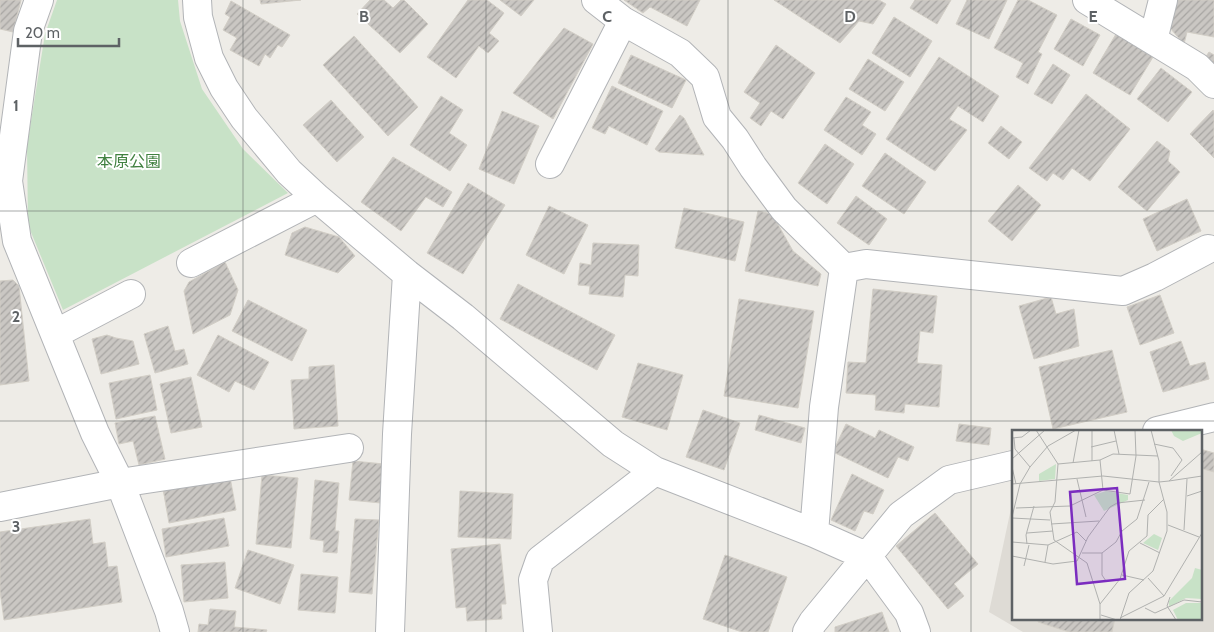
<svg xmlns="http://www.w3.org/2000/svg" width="1214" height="632" font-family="Cabin,'Noto Sans JP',sans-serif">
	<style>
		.education { fill: #dedbd5 }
		.green { fill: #c8e2c7 }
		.building { fill: url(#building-hatch); stroke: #d2cec6 }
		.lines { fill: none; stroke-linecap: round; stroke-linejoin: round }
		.minor-casing { stroke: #b2b4b7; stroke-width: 30 }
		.minor { stroke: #fff; stroke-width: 28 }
		.grid { fill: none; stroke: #5e6265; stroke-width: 1; stroke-opacity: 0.55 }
		.labels { text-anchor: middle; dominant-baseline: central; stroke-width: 4; stroke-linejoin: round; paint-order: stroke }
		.park-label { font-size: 16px; fill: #418141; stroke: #fff }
		.inset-road { fill: none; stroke: #b0b1af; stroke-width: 1 }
		.view { fill: #7b2cbf; fill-opacity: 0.15; stroke: #7b2cbf; stroke-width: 2.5 }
		.inset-edge { fill: none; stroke: #5e6265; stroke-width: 2.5 }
		.grid-label { font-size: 16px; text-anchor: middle; font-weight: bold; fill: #5e6265; stroke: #fff; stroke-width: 4; stroke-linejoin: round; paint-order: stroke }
	</style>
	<defs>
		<pattern id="building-hatch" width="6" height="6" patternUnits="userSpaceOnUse" patternTransform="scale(1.25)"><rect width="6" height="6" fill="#cac7c3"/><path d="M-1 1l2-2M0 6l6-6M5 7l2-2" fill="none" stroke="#a7a5a2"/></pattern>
	</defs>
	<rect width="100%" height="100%" fill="#eeece7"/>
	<path class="education" d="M1200,458L1214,460V632H1023L989,612L1013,499V618H1200Z"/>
	<path class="green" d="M57,0H178L180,21L202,89L243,149L288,193L63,310L28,225L27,146L45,34Z"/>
	<path class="building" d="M0,0H21L13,32L0,29Z
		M260,0H301L261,4Z
		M370,0H384L393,8L401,0H404L428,24L400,53L357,14Z
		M468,0H487L504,13L489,33L499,41L488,53L479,46L456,78L427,57Z
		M500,0H534L521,16Z
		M624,0H700L687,26L650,7L643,13Z
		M774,0H879L886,4L873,24L859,21L840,43Z
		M915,0H951L937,24L910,8Z
		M967,0H1007L989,39L956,24Z
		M1018,0H1028L1057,15L1038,52L1042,54L1028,84L1016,77L1023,63L994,48Z
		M1175,0H1214V37L1187,32L1184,44L1170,28Z
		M231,1L290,35L282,47L278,45L270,58L265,54L259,66L230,50L237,38L223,30L230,17L225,14Z
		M894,17L932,41L910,77L872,53Z
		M1071,19L1100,35L1083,66L1054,49Z
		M564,28L593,44L553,119L513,93Z
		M1116,34L1153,57L1130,95L1093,73Z
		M354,36L418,107L388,136L323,65Z
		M776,45L815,73L783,119L771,111L761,126L750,118L760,103L744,92Z
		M1209,52L1214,55V69L1203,61Z
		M631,55L686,80L672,108L618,83Z
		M939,57L999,96L983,122L958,106L949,119L967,130L935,171L886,139Z
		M868,59L904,82L885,111L849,89Z
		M1053,64L1070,75L1052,104L1034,94Z
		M1161,68L1192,92L1168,122L1137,99Z
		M612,86L663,111L647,145L609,126L605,134L592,128Z
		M1086,94L1130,129L1090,181L1072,168L1063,180L1053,173L1047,181L1029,168Z
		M441,96L463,110L449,133L467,145L450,171L410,145Z
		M846,97L871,112L862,125L876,134L862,155L824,130Z
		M331,100L364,137L337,162L303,125Z
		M1213,110L1214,112V158L1190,134Z
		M502,111L539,126L514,184L479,169Z
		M680,115L684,118L704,155L659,152L655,149Z
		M1001,126L1022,142L1009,159L988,143Z
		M1157,141L1170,151L1168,161L1180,172L1147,211L1118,187Z
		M825,144L854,164L827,204L798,183Z
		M885,153L926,182L904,214L862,186Z
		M393,157L452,192L443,207L426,197L401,231L361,202Z
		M468,183L505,205L463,274L427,253Z
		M1018,185L1041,205L1012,241L988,221Z
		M856,196L887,219L869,245L837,223Z
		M1187,199L1201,231L1157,251L1143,219Z
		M549,206L588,225L564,274L526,255Z
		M684,208L744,222L735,261L675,248Z
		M758,211L772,214L793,251L821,274L818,286L745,271Z
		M305,227L339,237L355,256L338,273L285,255L292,233Z
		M593,243L639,245L638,276L625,275L623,297L589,294L590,286L578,285L580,263L591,265Z
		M225,262L238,290L230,315L193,334L184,291L189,282Z
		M13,280L19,286L29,381L0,385V281Z
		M518,284L615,335L597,370L500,319Z
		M873,289L937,296L933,333L920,331L917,363L942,365L939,407L905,404L904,413L875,410L876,395L846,393L848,362L866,363Z
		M1160,295L1174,333L1140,345L1127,307Z
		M1051,297L1056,314L1074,309L1079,346L1034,359L1019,306Z
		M739,299L814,311L798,408L724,396Z
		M248,300L307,330L292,361L232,331Z
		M168,326L175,351L184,349L188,364L155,373L144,334Z
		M107,335L116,338L133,341L139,364L101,374L92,339Z
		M218,335L269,362L254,390L235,381L229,392L197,375Z
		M1181,341L1190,366L1205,362L1209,379L1163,392L1150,352Z
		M1112,350L1127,412L1053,429L1039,367Z
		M638,363L683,375L667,430L622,417Z
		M334,365L338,426L294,429L291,380L309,379V367Z
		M150,375L157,410L116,419L109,383Z
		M191,377L202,427L171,433L160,384Z
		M703,410L740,423L724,470L686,457Z
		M759,415L805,428L801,443L755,430Z
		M155,416L165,459L139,465L133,441L119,444L115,423Z
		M846,424L875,438L879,430L914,447L908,461L898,457L888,478L833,452Z
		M959,424L991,428L989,445L956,441Z
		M1200,449L1214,453V472L1200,468Z
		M353,461L384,464L381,503L349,500Z
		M852,474L884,490L873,514L864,511L855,531L831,520Z
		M262,475L298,478L291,548L256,544Z
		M230,477L236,510L169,523L163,489Z
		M315,480L339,483L335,531H339L337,553L323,552L324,541L310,539Z
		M460,491L513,494L511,539L458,537Z
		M935,513L978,564L954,584L964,596L948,609L896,546Z
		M224,518L229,546L166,557L162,529Z
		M90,519L93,544L105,542L108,567L117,566L122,602L4,620L0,591V532Z
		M355,519L379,520L372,594L349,592Z
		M500,544L506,604H501L502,619L467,621L466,607L456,608L451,549Z
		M248,550L294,565L280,604L235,588Z
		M725,555L787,577L768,632H742L703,619Z
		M225,562L228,598L184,602L181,565Z
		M301,574L338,577L335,613L298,610Z
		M210,609L236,611L234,627L267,630L266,632H198L199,624L208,625Z
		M882,612L889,632H835V627Z
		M1039,618H1115L1112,632H1069L1038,622Z"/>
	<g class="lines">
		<defs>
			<path id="minor" d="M39,0L28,31L8,181L17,241L95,433L120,483L169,611L175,632
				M197,0L198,17L209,58L224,88L244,118L289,172L317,198L407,274L463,317L613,444L655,471L814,533L868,557L909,613L916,632
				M596,0L623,21L680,53L705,77L717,117L735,139L753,167L784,209L844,268L824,407L814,533
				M1087,0L1197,67L1214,84
				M1153,40L1163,0
				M550,164L623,21
				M191,263L317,198
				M844,268L866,264L1123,291L1155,277L1208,249
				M55,334L131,294
				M1157,431L1214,417
				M0,507L120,483L349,448
				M390,632L397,434L407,274
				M538,632L533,580L540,560L655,471
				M807,632L813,622L901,515L949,480L1013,465"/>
		</defs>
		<use href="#minor" class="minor-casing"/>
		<use href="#minor" class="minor"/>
	</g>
	<path class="grid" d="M243,0V632M486,0V632M728,0V632M971,0V632M0,211H1214M0,421H1214"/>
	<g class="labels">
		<g class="park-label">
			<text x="129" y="161">本原公園</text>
		</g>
	</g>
	<g transform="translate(1012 430)">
		<rect width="190" height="190" fill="#eeece7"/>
		<path d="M44,34L43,49L27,51V44ZM94,61L116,65V70L92,81L82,65ZM142,104L150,108L146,120L131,113Z" fill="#c8e2c7"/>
		<path d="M159,0H190V3L171,11L162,6ZM183,138L190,140V169L174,168L157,177V171L180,148ZM174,173H190V190H166L161,180Z" fill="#c8e2c7"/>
		<path class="inset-road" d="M24,0L46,34L43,72L38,82L42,110L75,133L88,174V190M102,0L107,24M139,0L147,31V52L157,51L190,22M0,8L10,7L19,0M2,8L3,19L18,37M142,14L161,18L170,30L159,46M79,17L104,11M0,29L33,0M88,30L91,60M80,31V0M61,33L67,0M46,34L88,30L101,24L146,26M0,37L4,54M65,49L74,87M157,51L190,46M0,54L91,46L147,52L155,82V101L141,141L117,163L108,190M175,66L190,61M4,78L58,76L91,60L118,64L124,26L123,0M0,87L8,54L18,37L36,16L64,0M0,88L38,90M39,94L87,91M156,95L187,107M172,100L175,49M15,103L41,101M0,112L36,115L65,102L74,111M128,113L148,123M15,114L14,105L22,76M70,123H90L104,112L110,101L125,89L137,52M90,123V145L94,151M0,126L41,134L65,131L76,107L98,77L105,73L133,70M33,132L36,115M12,136L17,115M110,145L132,150M136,148L152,166M158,167L155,176L164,190M88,174L108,149L117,121L135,106L136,85L152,69M133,178L143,183L172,170L190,172M89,185L105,190M108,188L152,166L190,103"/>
		<path class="view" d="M105,58L113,149L65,154L58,62Z"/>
		<rect width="190" height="190" class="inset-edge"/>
	</g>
	<g class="grid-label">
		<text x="364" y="22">B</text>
		<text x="607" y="22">C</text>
		<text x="850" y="22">D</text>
		<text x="1093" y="22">E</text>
		<text x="16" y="111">1</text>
		<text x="16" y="322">2</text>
		<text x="16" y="532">3</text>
	</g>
	<path d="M18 38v8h101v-8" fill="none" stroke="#5e6265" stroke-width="2.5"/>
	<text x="25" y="38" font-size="15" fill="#5e6265" stroke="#ffffff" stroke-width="4" paint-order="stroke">20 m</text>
</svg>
